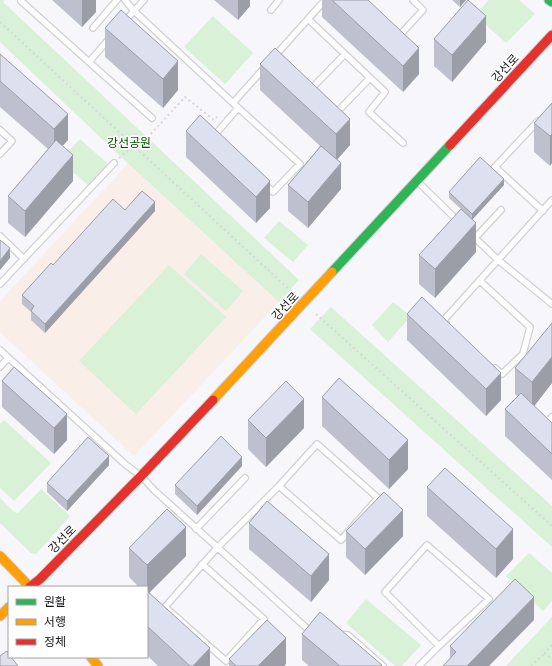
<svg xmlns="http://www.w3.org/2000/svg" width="552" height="666" font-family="Poppins,'Noto Sans KR',sans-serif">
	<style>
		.education { fill: #f9eee8 }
		.green { fill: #d8f1d7 }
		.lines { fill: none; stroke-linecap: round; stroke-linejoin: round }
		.lane-casing { stroke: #d0d0d5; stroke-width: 8 }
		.fast-casing { stroke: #d0d0d5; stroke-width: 11 }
		.slow-casing { stroke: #d0d0d5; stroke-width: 11 }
		.jam-casing { stroke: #d0d0d5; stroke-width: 11 }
		.path { stroke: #d7d7d9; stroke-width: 2; stroke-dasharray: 2 3; stroke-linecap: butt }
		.lane { stroke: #fefefe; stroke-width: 5.5 }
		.fast { stroke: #30b455; stroke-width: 9 }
		.slow { stroke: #ff9f0a; stroke-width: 9 }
		.jam { stroke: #e5322d; stroke-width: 9 }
		.wall { fill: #bec1cd }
		.shaded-wall { fill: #9b9da7 }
		.building { fill: #dde0ee; stroke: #9b9da7 }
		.labels { text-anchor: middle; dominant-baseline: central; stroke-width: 3; stroke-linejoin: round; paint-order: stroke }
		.street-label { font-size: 12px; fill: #15161a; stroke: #fff }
		.park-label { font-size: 12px; fill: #074e02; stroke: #fff }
	</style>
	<rect width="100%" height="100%" fill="#f6f6fb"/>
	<path class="education" d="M128,164L279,302L134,456L0,332V301Z"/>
	<path class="green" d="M0,0H4L3,2L299,280L279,302L121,157L0,42Z
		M489,0H519L535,14L506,43L475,15Z
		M213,16L253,53L225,84L184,47Z
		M80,139L108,164L89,186L60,161Z
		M279,221L308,245L293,262L264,238Z
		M201,254L243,291L226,311L184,274Z
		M169,265L226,317L136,414L79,361Z
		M393,302L411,316L388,342L372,325Z
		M331,307L552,506V547L310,329Z
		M4,420L51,463L14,501L0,488V424Z
		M41,489L70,516L36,554L31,553L0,523V498L14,512L18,513Z
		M529,553L552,573V601L543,611L506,576Z
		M366,599L421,645L402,666H395L346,623Z
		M552,617V666H506Z"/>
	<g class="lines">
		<defs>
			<path id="lane" d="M125,0L134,11L233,103L265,67
				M21,1L89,62
				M271,10L279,0
				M308,19L385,92L369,112L403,143
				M124,22L144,0
				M93,28L117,0
				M398,37L423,10L413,0
				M109,39L89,62L152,118
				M274,57L325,0
				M313,87L345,54
				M233,103L300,164L273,192L266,185
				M340,109L370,78
				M538,121L495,167L543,211
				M0,130L12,141L0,154
				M214,136L238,108
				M417,181L458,221
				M471,234L498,260L552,304
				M0,236L24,259
				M475,238L501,210
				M480,281L530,327L523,354L502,374L495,368
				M0,284L114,163
				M446,323L443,321L552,200
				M0,350L126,465L141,476L154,490L311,632
				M0,367L8,358
				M552,417L548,421L552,425
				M317,444L378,498L341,540L279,486Z
				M196,529L245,478
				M427,545L489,599L439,646L385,592Z
				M202,564L264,619L226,661L165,607L217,548L279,486
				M339,634L348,635L383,666
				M419,666L439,646"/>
			<path id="fast" d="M549,0L552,2
				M332,272L450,145"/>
			<path id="slow" d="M213,400L332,272
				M0,556L30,587
				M0,616L9,607
				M91,657L98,666"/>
			<path id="jam" d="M450,145L552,35
				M30,587L40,579L141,476L213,400"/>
		</defs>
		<use href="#lane" class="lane-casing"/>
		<use href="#fast" class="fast-casing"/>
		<use href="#slow" class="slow-casing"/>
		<use href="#jam" class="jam-casing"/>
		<path class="path" d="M0,22L293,293
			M119,158L134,146L147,138L185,97L214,120L218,116
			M316,314L552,526
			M552,645L545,653L552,659
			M531,666L545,653"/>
		<use href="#lane" class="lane"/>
		<use href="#fast" class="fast"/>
		<use href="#slow" class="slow"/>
		<use href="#jam" class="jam"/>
	</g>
	<path class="wall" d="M52,0H96V12L82,27Z
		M214,0H250V6L238,20Z
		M322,0H368L419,74L403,92L322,17Z
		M452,0H466L460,7Z
		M105,28L178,90L163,108L105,57Z
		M434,39L486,42L452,82L434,66Z
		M0,54L68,140L62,146L73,181L25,237L8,223V196L48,149L0,107Z
		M260,64L350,145L337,159L341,189L308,228L288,211V185L320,146L260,90Z
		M552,103L550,166L534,152V123Z
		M186,131L270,208L256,223L186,157Z
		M504,185L472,219L476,252L435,298L419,284V255L464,212L449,198V192Z
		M125,210L155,211L45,333L31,320V312L22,304V295L53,265Z
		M407,314L501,400L486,416L407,340Z
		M552,323V383L534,406L552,423V480L505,436V409L518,397L515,394V368Z
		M14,367L67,440L54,454L2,407V381Z
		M322,397L408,469L389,489L322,426Z
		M248,420L304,428L266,467L248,449Z
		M109,465L67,511L47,492V483Z
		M242,466L197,515L175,494V485Z
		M427,487L513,559L496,578L427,516Z
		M249,523L329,580L311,602L249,549Z
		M346,531L403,536L365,575L346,557Z
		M129,548L186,556L149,593L210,666H158L147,655V587H139L129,577Z
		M534,620L450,658V646Z
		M302,634L382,666H309L302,660Z
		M229,659L286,664L284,666H229Z"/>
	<path class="shaded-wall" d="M82,0H96V12L82,27Z
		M238,0H250V6L238,20Z
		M460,0H466L460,7Z
		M486,16V42L452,82V55Z
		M419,48V74L403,92V66Z
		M178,61V90L163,108V79Z
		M68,114V140L54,155V129Z
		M350,119V145L336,161V134Z
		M552,134V163L550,166V136Z
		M73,155V181L25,237V211Z
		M341,163V189L308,228V202Z
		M504,179V185L472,220V214Z
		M270,181V208L256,223V197Z
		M155,202V211L45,333V324Z
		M476,223V252L435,298V269Z
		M10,248V258L0,270V261Z
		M552,357V383L532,409V382Z
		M501,373V400L486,416V389Z
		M304,399V428L266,467V438Z
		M67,414V440L54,454V428Z
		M408,440V469L389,489V460Z
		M109,456V465L67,511V501Z
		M242,457V466L197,515V506Z
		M403,510V536L365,575V549Z
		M186,527V556L147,595V565Z
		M513,529V559L496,578V549Z
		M329,554V580L311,602V576Z
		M534,597V620L489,666H467Z
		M286,638V664L284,666H258Z
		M210,648V666H193Z"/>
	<path class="building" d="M332,0H368L419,48L403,66Z
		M468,0L486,16L452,55L434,39Z
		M121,10L178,61L163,79L105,28Z
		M275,48L350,119L336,134L260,64Z
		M0,54L68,114L54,129L0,81Z
		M552,103V134L550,136L534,123Z
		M200,115L270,181L256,197L186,131Z
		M56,140L73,155L25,211L8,196Z
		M321,146L341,163L308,202L288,185Z
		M480,157L504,179L472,214L449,192Z
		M142,191L155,202L45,324L31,311L34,306L22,295L51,263L53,265L113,199L125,210Z
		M461,209L476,223L435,269L419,255Z
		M0,240L10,248L0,261Z
		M422,297L501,373L486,389L407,314Z
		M552,323V357L532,382L515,368Z
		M14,367L67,414L54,428L2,381Z
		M339,378L408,440L389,460L322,397Z
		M286,381L304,399L266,438L248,420Z
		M521,393L552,423V454L505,409Z
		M221,436L242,457L197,506L175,485Z
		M88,437L109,456L67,501L47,483Z
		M445,468L513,529L496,549L427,487Z
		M384,492L403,510L365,549L346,531Z
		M267,501L329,554L311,576L249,523Z
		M167,509L186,527L147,565L129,548Z
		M515,579L534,597L467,666H443L456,652L450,646Z
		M147,591L210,648L193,666H190L147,626Z
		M320,612L382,665L381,666H340L302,634Z
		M267,620L286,638L258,666H236L229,659Z
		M7,651L9,654V657H11L18,666H0V656Z"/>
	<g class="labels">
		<g class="street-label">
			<text transform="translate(505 68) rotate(-47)">강선로</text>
			<text transform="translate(285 306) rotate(-47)">강선로</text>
			<text transform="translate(62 539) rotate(-45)">강선로</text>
		</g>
		<g class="park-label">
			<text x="129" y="142">강선공원</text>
		</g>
	</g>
	<rect x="8" y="586" width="140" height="72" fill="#ffffff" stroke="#a1a2a3"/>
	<rect x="16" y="599" width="20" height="6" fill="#30b455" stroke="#a1a2a3"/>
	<text x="44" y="606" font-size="12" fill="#15161a">원활</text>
	<rect x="16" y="619" width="20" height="6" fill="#ff9f0a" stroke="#a1a2a3"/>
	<text x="44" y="626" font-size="12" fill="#15161a">서행</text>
	<rect x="16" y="639" width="20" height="6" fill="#e5322d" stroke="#a1a2a3"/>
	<text x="44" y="646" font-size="12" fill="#15161a">정체</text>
</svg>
